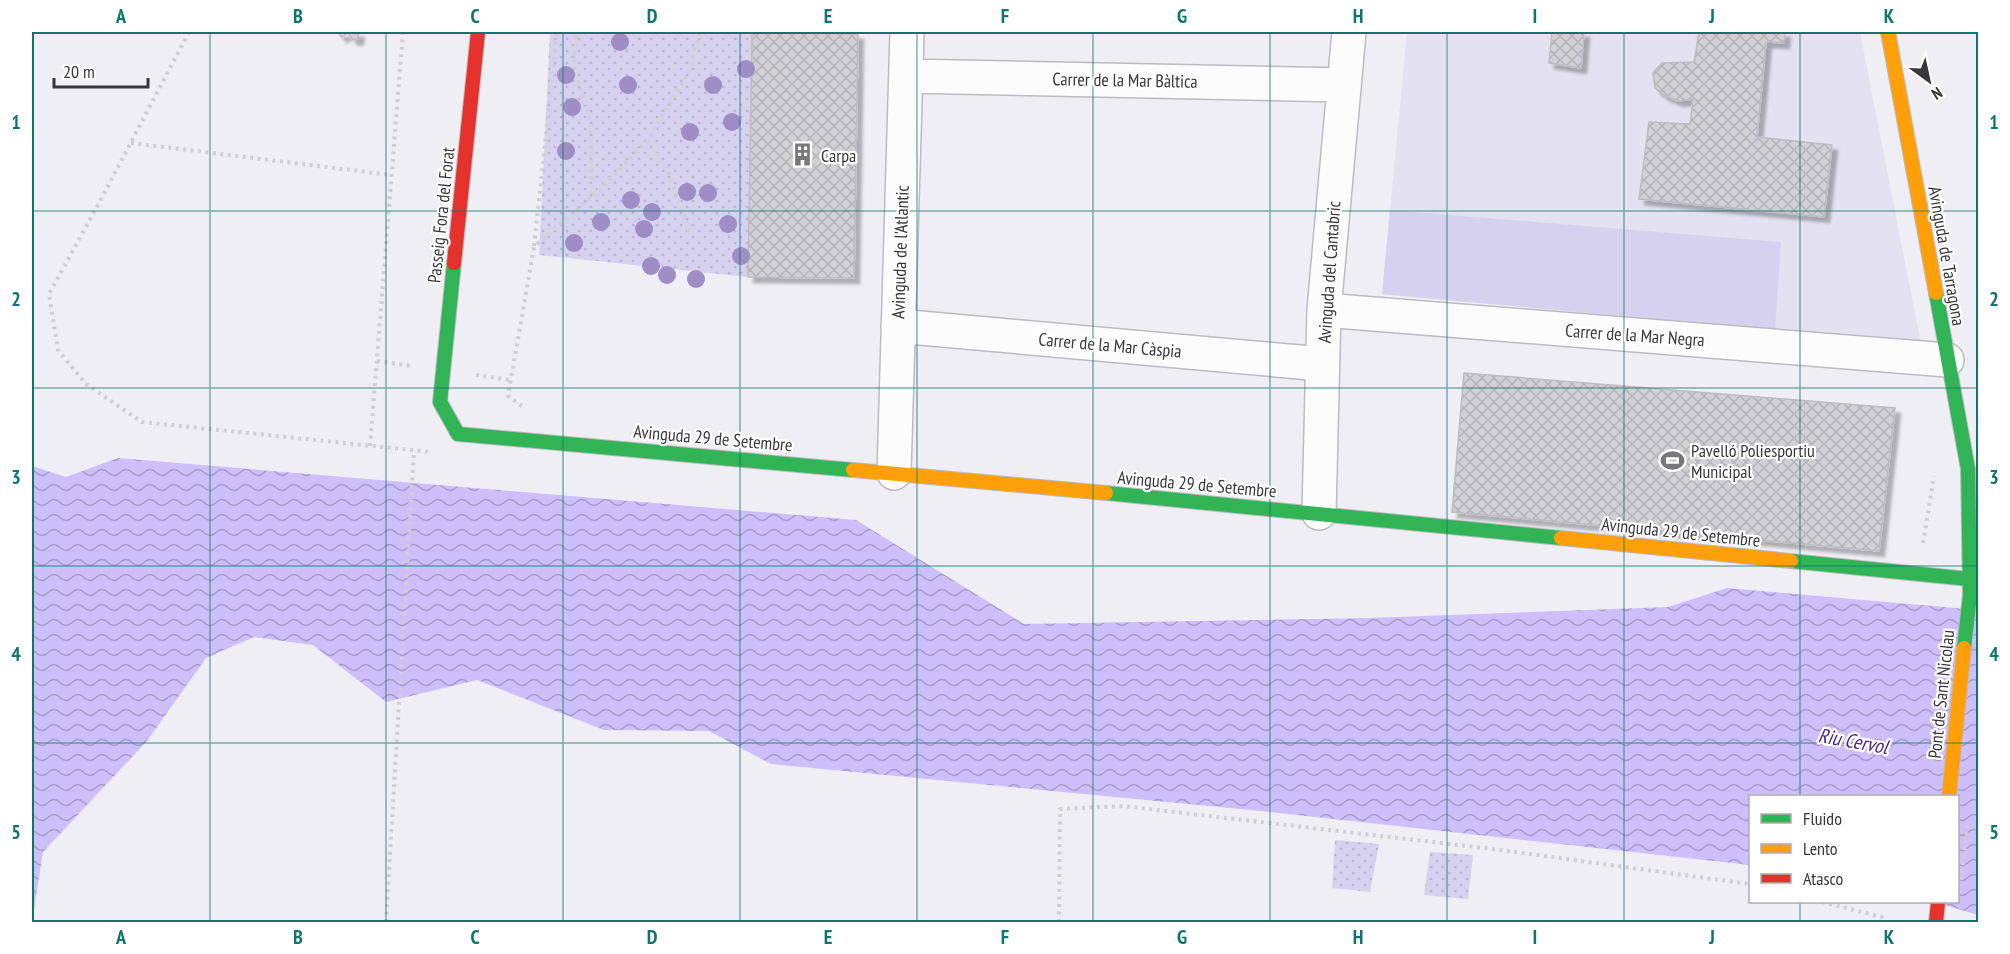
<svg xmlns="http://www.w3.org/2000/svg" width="2010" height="954" font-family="'PT Sans Narrow',sans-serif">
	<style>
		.built { fill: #e4e2f0 }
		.grass { fill: url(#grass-dots) }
		.garden { fill: #d7d1f0 }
		.water { fill: url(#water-waves) }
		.building { fill: url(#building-cross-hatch); stroke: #bebcc2; stroke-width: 1.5; filter: url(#shadow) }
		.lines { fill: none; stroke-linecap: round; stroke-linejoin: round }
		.street-casing { stroke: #bcbbc1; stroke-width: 36 }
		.fast-casing { stroke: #bcbbc1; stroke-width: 16 }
		.slow-casing { stroke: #bcbbc1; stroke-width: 16 }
		.jam-casing { stroke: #bcbbc1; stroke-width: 16 }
		.path { stroke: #d0cfd2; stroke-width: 4; stroke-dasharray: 3 4.5; stroke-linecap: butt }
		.street { stroke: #fdfcfd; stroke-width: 33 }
		.fast { stroke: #30b455; stroke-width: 14 }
		.slow { stroke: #ff9f0a; stroke-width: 14 }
		.jam { stroke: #e5322d; stroke-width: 14 }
		.tree { fill: #9e8ec5 }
		.grid { fill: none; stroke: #0f766e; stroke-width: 1.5; stroke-opacity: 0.55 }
		.labels { text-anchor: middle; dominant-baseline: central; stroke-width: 4.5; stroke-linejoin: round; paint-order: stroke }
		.street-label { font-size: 18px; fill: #38373c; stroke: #fff }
		.poi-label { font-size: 18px; fill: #38373c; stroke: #fff; text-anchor: start }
		.water-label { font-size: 20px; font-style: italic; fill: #482985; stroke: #fff }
		.neatline { fill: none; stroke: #0f766e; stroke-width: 2 }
		.grid-label { font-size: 20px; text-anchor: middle; font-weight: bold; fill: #0f766e }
	</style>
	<defs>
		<pattern id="grass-dots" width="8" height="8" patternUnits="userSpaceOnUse" patternTransform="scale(1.5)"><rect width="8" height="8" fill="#d7d1f0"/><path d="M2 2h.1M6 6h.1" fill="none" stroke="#b9b4cf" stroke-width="1.8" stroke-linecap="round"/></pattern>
		<pattern id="water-waves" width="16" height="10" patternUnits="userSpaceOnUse" patternTransform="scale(1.5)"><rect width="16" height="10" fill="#ccbffa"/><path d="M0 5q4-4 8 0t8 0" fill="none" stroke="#a79ccc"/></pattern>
		<pattern id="building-cross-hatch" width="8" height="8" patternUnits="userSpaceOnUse" patternTransform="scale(1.5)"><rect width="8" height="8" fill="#d1d0d5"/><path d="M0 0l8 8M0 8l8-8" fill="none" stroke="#b4b3b8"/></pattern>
		<filter id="shadow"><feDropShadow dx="5.5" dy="5.5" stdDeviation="1.5" flood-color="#0004"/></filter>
	</defs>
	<rect width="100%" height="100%" fill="#efeef4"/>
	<path class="built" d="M1407,32H1860L1921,344L1382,294Z"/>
	<path class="grass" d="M550,32H858L854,278L748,277L539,255Z
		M1335,840L1379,844L1370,892L1332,888Z
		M1430,852L1473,855L1468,899L1424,895Z"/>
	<path class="garden" d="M1390,210L1781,242L1775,330L1382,294Z"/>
	<path class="water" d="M118,458L856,520L1024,624L1369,618L1668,607L1727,588L1978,610V915L1935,902H1958V796H1750V865L1251,810L771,764L709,731L604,730L477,680L386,702L313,645L254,637L206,658L147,741L43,852L32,922V466L66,477Z"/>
	<path class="building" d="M337,32H359L358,39L353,40L348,33L342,37Z
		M752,32L858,34L854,278L748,277Z
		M1552,32H1584L1581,68L1549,63Z
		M1691,32H1785L1784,43L1766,42L1757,137L1832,145L1824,217L1639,199L1649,122L1690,124L1693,99L1678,101L1664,95L1655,88L1653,73L1662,63L1694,62L1699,33Z
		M1464,373L1895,408L1879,551L1452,512Z"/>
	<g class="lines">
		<defs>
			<path id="street" d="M906,76L1344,85
				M1324,310L1947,360
				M898,326L1322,364
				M894,473L907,32
				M1319,513L1324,310L1349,32"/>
			<path id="fast" d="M454,263L440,402L458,434L853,470
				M1936,293L1968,469L1970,595L1964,648
				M1106,493L1561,538
				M1791,561L1969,579"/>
			<path id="slow" d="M1888,32L1936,293
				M853,470L1106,493
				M1561,538L1791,561
				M1949,796L1964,648"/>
			<path id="jam" d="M454,263L478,32
				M1936,922L1938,902"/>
		</defs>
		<use href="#street" class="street-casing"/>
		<use href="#fast" class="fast-casing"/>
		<use href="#slow" class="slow-casing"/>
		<use href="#jam" class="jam-casing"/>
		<path class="path" d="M189,32L99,203L49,294L58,350L86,384L142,422L431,452
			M647,141L669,173L690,233
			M131,143L391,175
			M593,196L647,141L690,70L700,32
			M534,246L557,32
			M377,361L412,366
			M476,375L511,380
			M522,406L508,396L534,247L592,196L591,123L574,70L576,32
			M370,446L403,32
			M1923,543L1934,476
			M1961,880L1968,822
			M1822,902L1882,917V922
			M386,922L414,450
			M1059,922L1060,809L1123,806L1493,849L1750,884"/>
		<use href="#street" class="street"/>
		<use href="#fast" class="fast"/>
		<use href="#slow" class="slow"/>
		<use href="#jam" class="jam"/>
	</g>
	<g class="tree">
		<circle cx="620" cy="42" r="9"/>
		<circle cx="746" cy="69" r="9"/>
		<circle cx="566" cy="75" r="9"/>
		<circle cx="628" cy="85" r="9"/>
		<circle cx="713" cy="85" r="9"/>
		<circle cx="572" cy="107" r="9"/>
		<circle cx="732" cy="122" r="9"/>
		<circle cx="690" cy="132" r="9"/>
		<circle cx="566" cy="151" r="9"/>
		<circle cx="687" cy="192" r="9"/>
		<circle cx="708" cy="193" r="9"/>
		<circle cx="631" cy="200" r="9"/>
		<circle cx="652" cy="212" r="9"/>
		<circle cx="601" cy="222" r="9"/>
		<circle cx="728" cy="224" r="9"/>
		<circle cx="644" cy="229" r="9"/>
		<circle cx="574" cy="243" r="9"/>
		<circle cx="741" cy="256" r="9"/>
		<circle cx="651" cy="266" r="9"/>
		<circle cx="667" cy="275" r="9"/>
		<circle cx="696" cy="279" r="9"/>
	</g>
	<path class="grid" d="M210,32V922M386,32V922M563,32V922M740,32V922M917,32V922M1093,32V922M1270,32V922M1447,32V922M1624,32V922M1800,32V796M32,211H1978M32,388H1978M32,566H1978M32,743H1978M1800,902V922"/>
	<defs>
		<symbol id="building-bare" viewBox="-9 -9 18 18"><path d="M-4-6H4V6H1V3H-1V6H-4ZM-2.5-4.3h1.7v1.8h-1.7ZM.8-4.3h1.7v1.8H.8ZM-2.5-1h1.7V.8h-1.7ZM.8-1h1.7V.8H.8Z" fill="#78777c" stroke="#fff" stroke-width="2.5" paint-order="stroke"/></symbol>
		<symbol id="stadium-bare" viewBox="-9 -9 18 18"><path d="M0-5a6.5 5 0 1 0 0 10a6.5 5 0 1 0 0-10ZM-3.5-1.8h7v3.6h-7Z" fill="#78777c" stroke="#fff" stroke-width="2.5" paint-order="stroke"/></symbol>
	</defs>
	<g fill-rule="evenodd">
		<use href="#building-bare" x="786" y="138" width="33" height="33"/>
		<use href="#stadium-bare" x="1656" y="444" width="33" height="33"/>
	</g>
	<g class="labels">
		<g class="street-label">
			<text transform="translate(1125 80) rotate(1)">Carrer de la Mar Bàltica</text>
			<text transform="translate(441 215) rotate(-84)">Passeig Fora del Forat</text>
			<text transform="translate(900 252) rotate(-88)">Avinguda de l'Atlantic</text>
			<text transform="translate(1947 256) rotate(80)">Avinguda de Tarragona</text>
			<text transform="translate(1329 272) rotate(-86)">Avinguda del Cantabric</text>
			<text transform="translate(1635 335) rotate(4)">Carrer de la Mar Negra</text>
			<text transform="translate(1110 345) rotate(5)">Carrer de la Mar Càspia</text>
			<text transform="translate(713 438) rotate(5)">Avinguda 29 de Setembre</text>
			<text transform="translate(1197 484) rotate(5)">Avinguda 29 de Setembre</text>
			<text transform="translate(1681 532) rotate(6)">Avinguda 29 de Setembre</text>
			<text transform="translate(1941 694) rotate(-84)">Pont de Sant Nicolau</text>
		</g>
		<g class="poi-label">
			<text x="821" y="155">Carpa</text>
			<text x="1691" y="450">Pavelló Poliesportiu<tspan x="1691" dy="21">Municipal</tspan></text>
		</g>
		<g class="water-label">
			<text transform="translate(1853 741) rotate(10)">Riu Cervol</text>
		</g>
	</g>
	<rect width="2010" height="954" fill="none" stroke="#ffffff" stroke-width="66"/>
	<rect x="1749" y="795" width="210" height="108" fill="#ffffff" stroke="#afafb1" stroke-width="1.5"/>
	<rect x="1761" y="814" width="30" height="9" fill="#30b455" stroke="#afafb1" stroke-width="1.5"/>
	<text x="1803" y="825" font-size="18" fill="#38373c">Fluido</text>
	<rect x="1761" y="844" width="30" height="9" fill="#ff9f0a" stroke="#afafb1" stroke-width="1.5"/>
	<text x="1803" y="855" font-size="18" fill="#38373c">Lento</text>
	<rect x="1761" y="874" width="30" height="9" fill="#e5322d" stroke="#afafb1" stroke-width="1.5"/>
	<text x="1803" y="885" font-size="18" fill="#38373c">Atasco</text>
	<g transform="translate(1929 81) rotate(147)" stroke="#ffffff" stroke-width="4.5" paint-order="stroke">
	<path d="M0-4.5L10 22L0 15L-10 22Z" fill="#38373c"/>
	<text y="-9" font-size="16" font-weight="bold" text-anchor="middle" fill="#38373c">N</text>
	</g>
	<path d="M54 78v9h94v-9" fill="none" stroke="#38373c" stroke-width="3"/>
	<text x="63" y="78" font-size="18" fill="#38373c" stroke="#ffffff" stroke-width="4.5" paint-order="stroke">20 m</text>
	<rect x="33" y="33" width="1944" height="888" class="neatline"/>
	<g class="grid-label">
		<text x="121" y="23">A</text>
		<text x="298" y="23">B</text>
		<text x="475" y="23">C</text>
		<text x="652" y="23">D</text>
		<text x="828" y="23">E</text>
		<text x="1005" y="23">F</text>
		<text x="1182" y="23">G</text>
		<text x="1358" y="23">H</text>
		<text x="1535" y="23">I</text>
		<text x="1712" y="23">J</text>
		<text x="1889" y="23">K</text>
		<text x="16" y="129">1</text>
		<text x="1994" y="129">1</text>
		<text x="16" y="306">2</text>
		<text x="1994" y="306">2</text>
		<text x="16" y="484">3</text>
		<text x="1994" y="484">3</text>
		<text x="16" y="661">4</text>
		<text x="1994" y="661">4</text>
		<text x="16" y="839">5</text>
		<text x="1994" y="839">5</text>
		<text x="121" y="944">A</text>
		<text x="298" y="944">B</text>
		<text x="475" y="944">C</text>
		<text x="652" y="944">D</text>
		<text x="828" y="944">E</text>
		<text x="1005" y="944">F</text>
		<text x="1182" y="944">G</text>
		<text x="1358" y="944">H</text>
		<text x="1535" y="944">I</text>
		<text x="1712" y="944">J</text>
		<text x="1889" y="944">K</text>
	</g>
</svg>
